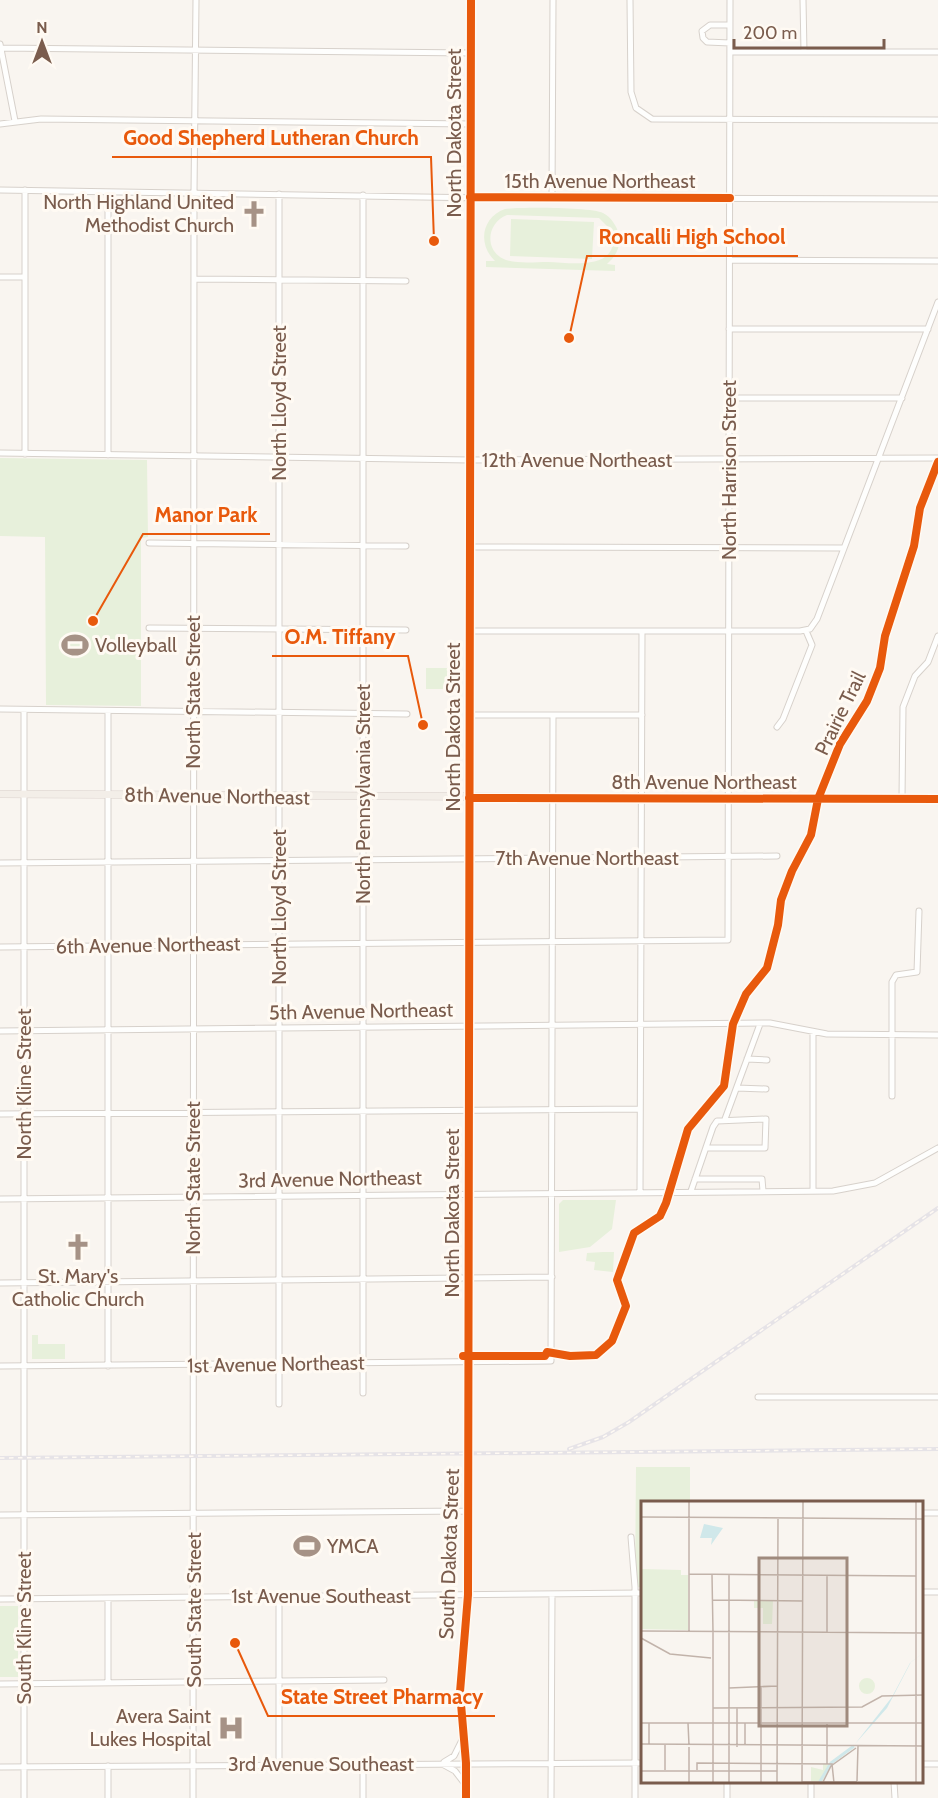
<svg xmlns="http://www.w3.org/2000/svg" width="938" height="1798" font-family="Cabin,sans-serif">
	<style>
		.green { fill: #e7f0db; fill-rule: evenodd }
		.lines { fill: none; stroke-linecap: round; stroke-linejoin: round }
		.minor-casing { stroke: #d7d1cb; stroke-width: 7 }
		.major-casing { stroke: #dad1cc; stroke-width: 8 }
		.minor { stroke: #fefefd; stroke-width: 5 }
		.major { stroke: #f3eee8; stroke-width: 7 }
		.rail-casing { stroke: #e6e3e7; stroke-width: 4 }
		.rail { stroke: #fffaf3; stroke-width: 1.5; stroke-dasharray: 4.5; stroke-linecap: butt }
		.cycleway-casing { stroke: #fffaf3; stroke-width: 11 }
		.cycleway { stroke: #e8590c; stroke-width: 8 }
		.labels { text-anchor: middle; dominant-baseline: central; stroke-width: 6; stroke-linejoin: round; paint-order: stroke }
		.street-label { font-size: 20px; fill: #7a5c4d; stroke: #fffaf3 }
		.poi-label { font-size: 20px; fill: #7a5c4d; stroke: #fffaf3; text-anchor: end }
		.inset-river { fill: none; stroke: #d0e8ea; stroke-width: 3 }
		.inset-road { fill: none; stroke: #c2b3aa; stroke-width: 1.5 }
		.view { fill: #9f8a7d; fill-opacity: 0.15; stroke: #9f8a7d; stroke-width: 3 }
		.inset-edge { fill: none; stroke: #7a5c4d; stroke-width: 3 }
		.leader { fill: none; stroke: #e8590c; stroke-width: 2 }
		.callout-dot { fill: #e8590c; stroke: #fffaf3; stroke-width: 2 }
		.callout-label { font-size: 21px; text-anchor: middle; font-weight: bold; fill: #e8590c; stroke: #fffaf3; stroke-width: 6; stroke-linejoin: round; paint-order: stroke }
	</style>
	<rect width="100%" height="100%" fill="#f9f5f0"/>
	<path class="green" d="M505,209C520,207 591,207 603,213C611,217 617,226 619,235C621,247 616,256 607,264L615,265V271L486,267V261H495C477,244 482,217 505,209ZM507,215L599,218L612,231C621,271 573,263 548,262C535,262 519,264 506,260C484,252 486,223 507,215Z
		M511,219L594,222L592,259L510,256Z
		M0,458L147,460L148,537L141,538V706L46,705L45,537L0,536Z
		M426,668H461V689H426Z
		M563,1200H616L612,1229L590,1247L559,1252V1204Z
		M603,1252H614L613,1272L594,1270L595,1262L586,1261L587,1253Z
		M32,1335H38V1344H65V1359H32Z
		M636,1467H690V1502H642V1587H635Z
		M0,1606H18V1677H0Z"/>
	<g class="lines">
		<defs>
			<path id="minor" d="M630,0L631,92L636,108L652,119L938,120
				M803,0L804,52
				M730,25H710L702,31L703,38L707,42L730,43
				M0,44L15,121
				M1,48L471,53
				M730,52H938
				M0,124L41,119L471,124
				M0,190L483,198L938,199
				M552,198L553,0
				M730,260L938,261
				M0,277H25
				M194,279L406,281
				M729,329H928
				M729,398H902
				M0,453L470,460L938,458
				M25,454V190
				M108,455V192
				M149,543L406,546
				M470,547L844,548
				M149,628L406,630
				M469,631H800L810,629L817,619L938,302
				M0,709L407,714
				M469,715H642
				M777,727L783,719L812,645L806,631
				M902,799L903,707L915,676L928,662L938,636
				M0,863L777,856
				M0,947L728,940L730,0
				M0,1031L770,1023L827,1034L938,1035
				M813,1032V1191
				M747,1059L767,1060
				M737,1088L766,1089
				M892,1096V982L896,975L917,972L919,911
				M0,1114L640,1109
				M725,1119L760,1024
				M695,1179H762L763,1191
				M691,1191L713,1127L717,1121L766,1119L765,1148H706
				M640,1192L642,631
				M0,1199L833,1191L875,1183L938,1148
				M0,1283L552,1277
				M0,1366L551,1361L553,715
				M108,1366V711
				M363,1393V195
				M758,1397H938
				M279,1404V194
				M922,1513H938
				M0,1515L468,1511
				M631,1537L635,1587V1798
				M922,1592H938
				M279,1597V1764
				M108,1598V1683
				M0,1599L642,1593
				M0,1684L384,1680
				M444,1762L454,1756L462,1740
				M922,1764H938
				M444,1765L455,1771L465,1784
				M108,1766V1798
				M0,1767L642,1763
				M811,1782V1798
				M894,1782L895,1798
				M24,1798V710
				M193,1798L194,193L196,0
				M363,1798V1764
				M466,1798V1763L460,1692L468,1595L471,0
				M551,1798L552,1594
				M727,1798V1782"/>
			<path id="major" d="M0,794L938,799"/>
		</defs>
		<use href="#minor" class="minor-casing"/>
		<use href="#major" class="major-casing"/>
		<use href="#minor" class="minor"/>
		<use href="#major" class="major"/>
		<defs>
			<path id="rail" d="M569,1449L603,1437L629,1422L938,1208
				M0,1458L938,1449"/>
		</defs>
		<use href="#rail" class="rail-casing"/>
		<use href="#rail" class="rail"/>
		<defs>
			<path id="cycleway" d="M470,197L730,198
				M469,798L938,799
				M463,1356H545L547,1352L570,1356L596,1355L612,1341L626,1306L617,1280L634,1233L660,1216L666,1203L688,1129L724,1086L733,1024L746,994L767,968L778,925L781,900L792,871L811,835L818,799L840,744L867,701L880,668L885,636L914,546L920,508L938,462
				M466,1798V1763L460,1692L468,1595L471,0"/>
		</defs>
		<use href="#cycleway" class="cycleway-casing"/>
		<use href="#cycleway" class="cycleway"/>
	</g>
	<defs>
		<symbol id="church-bare" viewBox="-9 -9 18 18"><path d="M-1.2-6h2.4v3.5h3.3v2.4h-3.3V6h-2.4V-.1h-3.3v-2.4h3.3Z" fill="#a69286" stroke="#fffaf3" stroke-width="2.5" paint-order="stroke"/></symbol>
		<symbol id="stadium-bare" viewBox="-9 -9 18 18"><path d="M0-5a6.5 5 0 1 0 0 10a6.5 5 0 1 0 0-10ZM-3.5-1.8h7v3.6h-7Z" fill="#a69286" stroke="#fffaf3" stroke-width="2.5" paint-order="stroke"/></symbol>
		<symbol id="hospital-bare" viewBox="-9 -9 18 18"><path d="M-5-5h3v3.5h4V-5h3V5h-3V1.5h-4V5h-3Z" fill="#a69286" stroke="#fffaf3" stroke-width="2.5" paint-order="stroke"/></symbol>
	</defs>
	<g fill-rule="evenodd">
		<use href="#church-bare" x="235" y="195" width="38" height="38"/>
		<use href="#stadium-bare" x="56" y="626" width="38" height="38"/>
		<use href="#church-bare" x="59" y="1228" width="38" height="38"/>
		<use href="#stadium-bare" x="288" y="1527" width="38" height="38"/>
		<use href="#hospital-bare" x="212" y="1709" width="38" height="38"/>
	</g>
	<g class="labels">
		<g class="street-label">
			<text transform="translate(454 133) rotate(-90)">North Dakota Street</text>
			<text x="600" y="181">15th Avenue Northeast</text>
			<text transform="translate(279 403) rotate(-90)">North Lloyd Street</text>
			<text x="577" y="460">12th Avenue Northeast</text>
			<text transform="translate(729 470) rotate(-90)">North Harrison Street</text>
			<text transform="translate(193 692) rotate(-90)">North State Street</text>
			<text transform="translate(840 713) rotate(-64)">Prairie Trail</text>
			<text transform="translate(453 727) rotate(-90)">North Dakota Street</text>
			<text x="704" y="782">8th Avenue Northeast</text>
			<text transform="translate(363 794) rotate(-90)">North Pennsylvania Street</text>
			<text transform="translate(217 796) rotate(1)">8th Avenue Northeast</text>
			<text x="587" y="858">7th Avenue Northeast</text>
			<text transform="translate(279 907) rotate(-90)">North Lloyd Street</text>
			<text transform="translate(148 945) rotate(-1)">6th Avenue Northeast</text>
			<text transform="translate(361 1011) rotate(-1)">5th Avenue Northeast</text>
			<text transform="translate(24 1084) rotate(-90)">North Kline Street</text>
			<text transform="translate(193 1178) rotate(-90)">North State Street</text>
			<text transform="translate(330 1179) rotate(-1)">3rd Avenue Northeast</text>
			<text transform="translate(452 1213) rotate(-90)">North Dakota Street</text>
			<text transform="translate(276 1364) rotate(-1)">1st Avenue Northeast</text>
			<text transform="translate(449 1554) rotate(-88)">South Dakota Street</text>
			<text x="321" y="1596">1st Avenue Southeast</text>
			<text transform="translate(194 1610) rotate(-90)">South State Street</text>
			<text transform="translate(24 1628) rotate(-90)">South Kline Street</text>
			<text x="321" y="1764">3rd Avenue Southeast</text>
		</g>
		<g class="poi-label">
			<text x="234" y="202">North Highland United<tspan x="234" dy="23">Methodist Church</tspan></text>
			<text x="95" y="645" text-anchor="start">Volleyball</text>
			<text x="78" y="1276" text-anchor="middle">St. Mary's<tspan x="78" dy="23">Catholic Church</tspan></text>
			<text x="327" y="1546" text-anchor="start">YMCA</text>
			<text x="211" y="1716">Avera Saint<tspan x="211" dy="23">Lukes Hospital</tspan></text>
		</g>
	</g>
	<g transform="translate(641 1501)">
		<rect width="282" height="282" fill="#f9f5f0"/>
		<path d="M0,68L40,69V74H47V129L0,128ZM113,100H132L131,123H122V107H113ZM218 185a8 8 0 1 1 16 0a8 8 0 1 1-16 0ZM182,263L190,264L181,281H170V266L182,269Z" fill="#e7f0db"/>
		<path d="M63,23L82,27L70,44L71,37H59ZM282,152L270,161L246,207L214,243L251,196L269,162Z" fill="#d0e8ea"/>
		<path class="inset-river" d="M178,282L190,262L213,245"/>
		<path class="inset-road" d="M48,0V130M275,0V282M0,16L282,18M48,73L275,75M71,74L72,131M71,99L162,100M0,130L282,132M72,131V246M186,132V75M0,137L29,153L70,157M88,187L136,185M72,207L221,206L241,195L282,194M0,222H282M8,222V243M47,222L48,244M0,243L282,245M24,244V269M104,244V222M96,246V207M186,263V223M56,269V262L191,263L193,282M0,270H136M216,280L217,245M161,281H216M182,281L190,265L215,247M48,282V246M72,282V246M88,282V74M120,282V185M136,282L137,18M161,282L162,0"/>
		<path class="view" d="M118,57H206V225H118Z"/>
		<rect width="282" height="282" class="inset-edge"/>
	</g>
	<path class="leader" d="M434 241L431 157H112M569 338L587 256H798M93 621L143 534H270M423 725L408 656H272M235 1643L268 1716H495"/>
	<g class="callout-dot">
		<circle cx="434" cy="241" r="6"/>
		<circle cx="569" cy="338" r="6"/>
		<circle cx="93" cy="621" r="6"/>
		<circle cx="423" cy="725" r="6"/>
		<circle cx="235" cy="1643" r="6"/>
	</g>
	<g class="callout-label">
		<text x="271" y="145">Good Shepherd Lutheran Church</text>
		<text x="692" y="244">Roncalli High School</text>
		<text x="206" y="522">Manor Park</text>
		<text x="340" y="644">O.M. Tiffany</text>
		<text x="382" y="1704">State Street Pharmacy</text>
	</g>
	<g transform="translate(42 42)" stroke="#fffaf3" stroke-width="4.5" paint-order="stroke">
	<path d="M0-4.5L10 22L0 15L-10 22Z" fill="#7a5c4d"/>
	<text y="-9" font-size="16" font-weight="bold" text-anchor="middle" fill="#7a5c4d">N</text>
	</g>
	<path d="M734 39v9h150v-9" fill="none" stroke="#7a5c4d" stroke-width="3"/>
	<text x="743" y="39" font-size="18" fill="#7a5c4d" stroke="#fffaf3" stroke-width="4.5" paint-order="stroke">200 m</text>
</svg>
